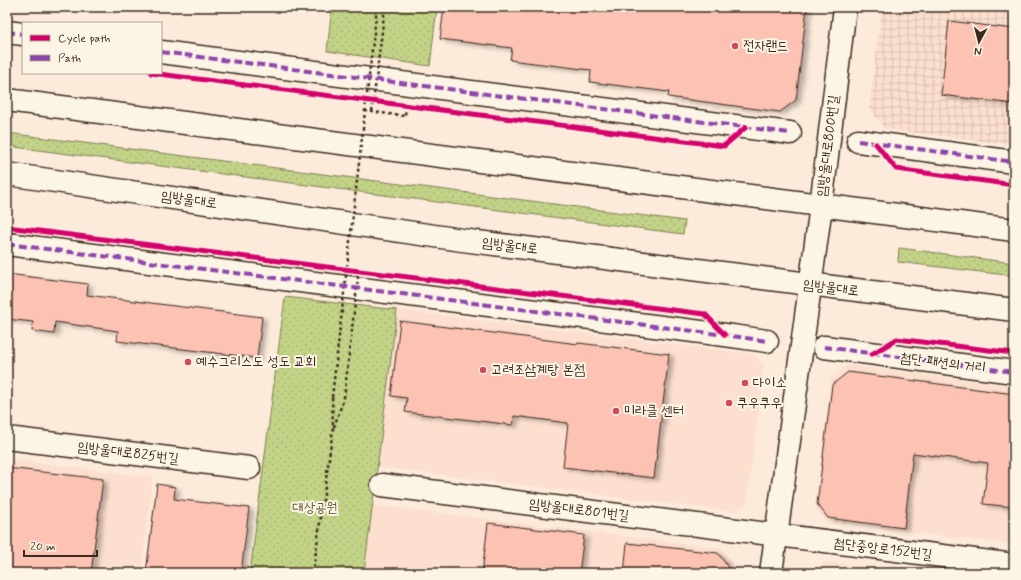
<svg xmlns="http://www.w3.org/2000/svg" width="1021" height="580" font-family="Mynerve,'Poor Story',sans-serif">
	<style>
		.built { fill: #fcdfcf }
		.industrial { fill: url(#industrial-grid) }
		.green { fill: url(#green-dots); stroke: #7e7e52 }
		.building { fill: #fcc2b3; stroke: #3b2a1e; filter: url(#shadow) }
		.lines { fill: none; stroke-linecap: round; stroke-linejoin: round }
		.street-casing { stroke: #3b2a1e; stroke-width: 25 }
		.secondary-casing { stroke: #3b2a1e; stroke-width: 25 }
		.path { stroke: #3b2a1e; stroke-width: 2.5; stroke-dasharray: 3 3; stroke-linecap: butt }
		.street { stroke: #fcf5e5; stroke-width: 22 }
		.secondary { stroke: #fcf5e5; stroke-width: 22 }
		.path-bridge { stroke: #3b2a1e; stroke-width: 2.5; stroke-dasharray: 3 3; stroke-linecap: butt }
		.quiet { stroke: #8e44ad; stroke-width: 4; stroke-dasharray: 8 4; stroke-linecap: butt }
		.cycleway-casing { stroke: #fcf5e5; stroke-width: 8 }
		.cycleway { stroke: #d6006c; stroke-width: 5 }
		.poi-dot { fill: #d1495b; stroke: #fcf5e5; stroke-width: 1.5 }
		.labels { text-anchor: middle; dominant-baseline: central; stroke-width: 4; stroke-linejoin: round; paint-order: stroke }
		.poi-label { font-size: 14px; fill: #3b2a1e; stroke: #fcf5e5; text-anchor: start }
		.street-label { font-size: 14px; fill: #3b2a1e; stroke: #fcf5e5 }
		.park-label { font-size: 14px; fill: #5d5438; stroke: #fcf5e5 }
	</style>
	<defs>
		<pattern id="industrial-grid" width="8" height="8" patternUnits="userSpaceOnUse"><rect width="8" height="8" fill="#fcdfcf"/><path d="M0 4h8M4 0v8" fill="none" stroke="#d9c0b1"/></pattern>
		<pattern id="green-dots" width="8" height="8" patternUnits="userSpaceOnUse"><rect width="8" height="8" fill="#c2d387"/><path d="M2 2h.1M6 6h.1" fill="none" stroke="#a8b574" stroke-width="1.8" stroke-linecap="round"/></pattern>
		<filter id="shadow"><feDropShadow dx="4.5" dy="2.5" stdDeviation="2" flood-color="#0004"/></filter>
	</defs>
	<rect width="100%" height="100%" fill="#fcebdb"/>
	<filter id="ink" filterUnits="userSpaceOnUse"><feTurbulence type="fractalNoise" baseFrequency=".025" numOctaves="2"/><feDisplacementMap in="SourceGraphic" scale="8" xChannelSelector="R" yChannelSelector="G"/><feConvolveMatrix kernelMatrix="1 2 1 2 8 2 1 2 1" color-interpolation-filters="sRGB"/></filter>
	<g filter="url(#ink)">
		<path class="built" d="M397,310L754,354L764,366L747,503L735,512L377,467Z
			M847,365L1014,386V545L826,522L815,507L831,378Z
			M7,459L153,477L141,573H7Z
			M373,505L721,548L736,567L735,573H364Z
			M825,562L912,573H811Z"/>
		<path class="industrial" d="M882,7H1014V145L885,129L869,108Z"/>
		<path class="green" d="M332,7H437L430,66L327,51Z
			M7,133L685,221L683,234L7,146Z
			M899,248L1014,263V276L898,262Z
			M285,297L397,310L364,573H250Z"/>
		<path class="building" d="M444,7H807L796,100L780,112L668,97L669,92L590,82L591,70L510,60L512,48L440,39Z
			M949,21L1014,29V104L941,95Z
			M7,274L88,284L87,295L262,317L257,358L117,341L118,331L55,322L54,334L32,331L33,322L7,319Z
			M400,321L578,344V343L669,354L654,478L563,467L568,423L514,416L513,425L405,412L407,398L391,396Z
			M848,372L1014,394V507L983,504L988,463L913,453L904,528L828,518L817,504L832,385Z
			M7,468L103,479L91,573H7Z
			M157,484L175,487L174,499L249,508L241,573H146Z
			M488,523L584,535L579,573H482Z
			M627,543L718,553L732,573H624Z"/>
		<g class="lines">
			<defs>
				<path id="street" d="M7,32L23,34
					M161,52L790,133
					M858,141L1014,162
					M7,244L725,335L767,341
					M824,347L1014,372
					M7,438L249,468
					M382,485L1014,565"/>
				<path id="secondary" d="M7,100L1014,230
					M7,174L462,240L1014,310
					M771,573L821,206L845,7"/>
			</defs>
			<use href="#street" class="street-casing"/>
			<use href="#secondary" class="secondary-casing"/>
			<path class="path" d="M365,111L405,116L406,107
				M334,427L344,398
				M313,573L333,429L332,397"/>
			<use href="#street" class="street"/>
			<use href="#secondary" class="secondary"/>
			<path class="path-bridge" d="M372,112L385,7
				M347,267L377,7
				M332,397L347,267L359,269L344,398"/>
			<path class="quiet" d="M7,32L23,34
				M161,52L790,133
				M858,141L1014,162
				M7,244L725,335L767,341
				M824,347L1014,372"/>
			<defs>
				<path id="cycleway" d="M151,73L724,146L746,127
					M876,144L896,169L1014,185
					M7,227L705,314L725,335
					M872,354L897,339L1014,353"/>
			</defs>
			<use href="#cycleway" class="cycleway-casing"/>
			<use href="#cycleway" class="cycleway"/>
		</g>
	</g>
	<g class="poi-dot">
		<circle cx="735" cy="46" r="4"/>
		<circle cx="188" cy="362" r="4"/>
		<circle cx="483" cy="370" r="4"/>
		<circle cx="745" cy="383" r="4"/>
		<circle cx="729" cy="403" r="4"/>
		<circle cx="616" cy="411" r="4"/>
	</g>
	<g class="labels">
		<g class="poi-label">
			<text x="743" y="46">전자랜드</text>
			<text x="196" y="362">예수그리스도 성도 교회</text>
			<text x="491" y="370">고려조삼계탕 본점</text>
			<text x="753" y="383">다이소</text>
			<text x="737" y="403">쿠우쿠우</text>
			<text x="624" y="411">미라클 센터</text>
		</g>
		<g class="street-label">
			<text transform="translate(828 146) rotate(-83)">임방울대로800번길</text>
			<text transform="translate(189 200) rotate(8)">임방울대로</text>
			<text transform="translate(510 246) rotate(7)">임방울대로</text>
			<text transform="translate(831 288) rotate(7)">임방울대로</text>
			<text transform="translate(943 363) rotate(7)">첨단 패션의 거리</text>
			<text transform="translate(128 453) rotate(7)">임방울대로825번길</text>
			<text transform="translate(579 510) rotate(7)">임방울대로801번길</text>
			<text transform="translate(883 549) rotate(7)">첨단중앙로152번길</text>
		</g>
		<g class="park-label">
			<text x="315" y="508">대상공원</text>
		</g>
	</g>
	<rect width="1021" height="580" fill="none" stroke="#fcf5e5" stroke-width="24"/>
	<rect x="12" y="12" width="997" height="556" fill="none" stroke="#3b2a1e" stroke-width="1.5" filter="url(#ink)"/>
	<rect x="22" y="22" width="140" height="52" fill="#fcf5e5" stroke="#afa495"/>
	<rect x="30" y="35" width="20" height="6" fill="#d6006c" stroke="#afa495"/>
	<text x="58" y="42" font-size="12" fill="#3b2a1e">Cycle path</text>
	<rect x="30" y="55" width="20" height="6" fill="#8e44ad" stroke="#afa495"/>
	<text x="58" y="62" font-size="12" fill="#3b2a1e">Path</text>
	<g transform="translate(979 42) rotate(187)" stroke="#fcf5e5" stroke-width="3" paint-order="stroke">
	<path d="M0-3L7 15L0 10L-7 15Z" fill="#3b2a1e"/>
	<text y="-6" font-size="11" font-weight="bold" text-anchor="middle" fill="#3b2a1e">N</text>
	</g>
	<path d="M24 550v6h73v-6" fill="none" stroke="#3b2a1e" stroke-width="2"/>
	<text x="30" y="550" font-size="12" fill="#3b2a1e" stroke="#fcf5e5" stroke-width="3" paint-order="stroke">20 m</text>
</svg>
